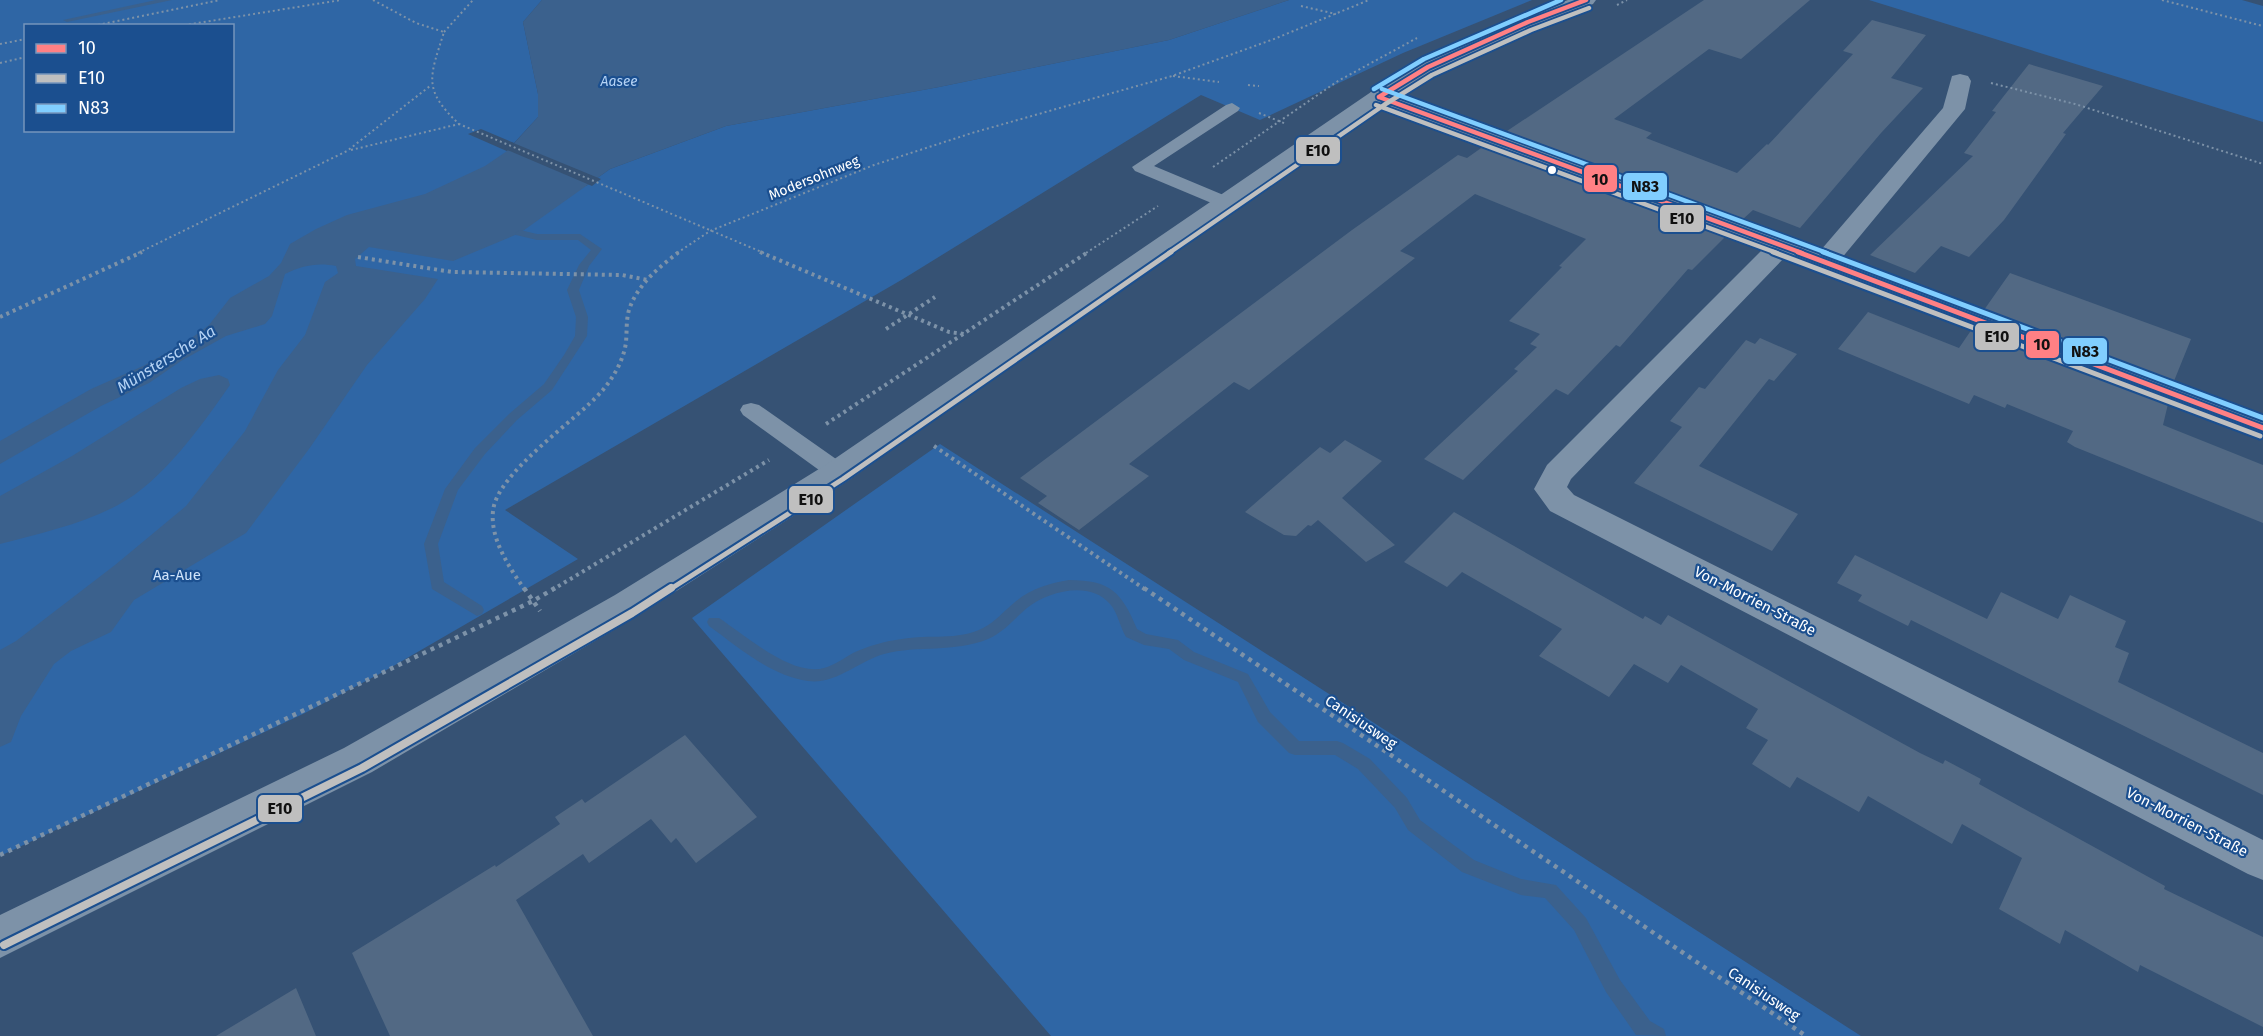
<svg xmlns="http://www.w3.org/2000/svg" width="2263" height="1036" font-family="'Fira Sans',sans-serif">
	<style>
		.green { fill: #2f66a5; fill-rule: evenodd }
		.water { fill: #3b618d }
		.pier { fill: #365274 }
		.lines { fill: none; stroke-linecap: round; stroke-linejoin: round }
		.stream { fill: #3b618d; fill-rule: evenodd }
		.building { fill: #526984 }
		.path-far2 { stroke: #7d92a8; stroke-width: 2; stroke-dasharray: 2 3; stroke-linecap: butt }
		.path-far1 { stroke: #7d92a8; stroke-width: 4; stroke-dasharray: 3 4; stroke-linecap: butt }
		.path { stroke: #7d92a8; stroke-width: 4.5; stroke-dasharray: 4 5; stroke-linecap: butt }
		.service { fill: #7d92a8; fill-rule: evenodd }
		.minor { fill: #7d92a8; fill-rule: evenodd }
		.tertiary { fill: #7d92a8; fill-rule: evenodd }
		.bus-1-far1-casing { stroke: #1b4f8f; stroke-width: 8 }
		.bus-1-casing { stroke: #1b4f8f; stroke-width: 9 }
		.bus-2-far2-casing { stroke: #1b4f8f; stroke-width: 8 }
		.bus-2-far1-casing { stroke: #1b4f8f; stroke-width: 9 }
		.bus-2-casing { stroke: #1b4f8f; stroke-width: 12 }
		.bus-3-far1-casing { stroke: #1b4f8f; stroke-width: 8 }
		.bus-3-casing { stroke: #1b4f8f; stroke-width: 9 }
		.bus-1-far1 { stroke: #ff8084; stroke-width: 4.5 }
		.bus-1 { stroke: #ff8084; stroke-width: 5 }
		.bus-2-far2 { stroke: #bfbfbf; stroke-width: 4.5 }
		.bus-2-far1 { stroke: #bfbfbf; stroke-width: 5 }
		.bus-2 { stroke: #bfbfbf; stroke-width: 8 }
		.bus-3-far1 { stroke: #80ceff; stroke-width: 4.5 }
		.bus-3 { stroke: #80ceff; stroke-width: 5 }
		.bus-dot { fill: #fff; stroke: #1b4f8f; stroke-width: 2 }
		.labels { text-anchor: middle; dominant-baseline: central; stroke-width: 4.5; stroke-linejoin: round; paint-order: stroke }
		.far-water-label { font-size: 14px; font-style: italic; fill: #b5d3f5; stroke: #1b4f8f }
		.far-street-label { font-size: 14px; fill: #fff; stroke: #1b4f8f }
		.park-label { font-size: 15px; fill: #cfe3fa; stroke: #1b4f8f }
		.street-label { font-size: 15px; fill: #fff; stroke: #1b4f8f }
		.water-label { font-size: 16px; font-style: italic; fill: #b5d3f5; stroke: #1b4f8f }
		.line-badge { stroke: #1b4f8f; stroke-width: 2 }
		.pale-badge-label { font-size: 16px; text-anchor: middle; font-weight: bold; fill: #111 }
	</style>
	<rect width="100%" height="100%" fill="#365274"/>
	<path class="green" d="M0,0H542L523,22L538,94V117L514,143L481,129L468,134L586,186L610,169L726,126L939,87L1169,40L1289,0H1532L1403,53L1260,120L1201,95L903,279L505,510L578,559L383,672L305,713L0,856ZM26,26H232V130H26Z
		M1869,0H2242L2263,6V122Z
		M940,444L1861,1036H1051L692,618Z"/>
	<path class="water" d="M542,0H1289L1169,40L939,87L726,126L610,169L520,233L453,261L369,247L355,259L356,266L438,279L425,299L367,365L309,449L246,533L134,600L111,632L71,651L54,664L21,716L11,742L0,747V650L16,641L115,565L186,506L245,431L278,370L305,335L325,282L338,273L336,266C317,262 301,266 285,274L272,316L265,324L226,336L181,361L149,383L101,406L0,464V441L91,389L143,366L186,342L209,325L230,298L269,276L281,263L290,244L316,229L347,215L425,194L485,166L507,151L538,117V94L523,22Z
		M219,375L228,379L230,385C202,425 162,482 118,505C83,524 38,534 0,544V496L72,456L181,388L200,379Z"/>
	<path class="pier" d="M511,142L601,179L592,186L505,149Z"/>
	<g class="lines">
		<path class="stream" d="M156,0H172L67,22L63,20Z
			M520,230L537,234H580L602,249L589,266L579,290L588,317L587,336L552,390L517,420L485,454L458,490L438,544L444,582L482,606L484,610L482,614L477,616L432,589L424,544L445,489L475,448L509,414L544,384L564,355L575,336L576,317L567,290L579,265L591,250L578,240H537L516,235L515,233Z
			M1069,580C1111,580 1122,593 1137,629L1146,634L1178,640L1194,652L1248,674L1270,712L1299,741H1337L1343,743L1370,759L1407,798L1420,820L1474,860L1521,879L1556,885L1586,918L1620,980L1650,1021L1664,1029L1666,1036L1636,1035L1606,992L1574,930L1545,898L1521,895L1462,872L1408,830L1395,808L1358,769L1335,755H1295L1289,753L1258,722L1238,682L1184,660L1169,649L1144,645L1126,637C1120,627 1118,613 1110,604C1090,580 1048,591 1027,608C1014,619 1004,632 988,639C954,653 918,645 884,654C859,661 835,685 808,681C771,676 738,647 709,626L707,622L709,618H719C745,635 792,677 824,668C835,665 844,658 853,653C868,646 885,641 902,639C928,634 958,641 983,628C995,622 1004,611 1015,602C1030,589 1050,583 1069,580Z"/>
	</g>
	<path class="building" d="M1704,0H1810L1741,59L1709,49L1614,119L1652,133L1646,138L1737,173L1767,144L1768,145L1853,54L1843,51L1872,20L1926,35L1891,78L1923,88L1881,133L1800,228L1753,210L1742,220L1504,133Z
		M2029,64L2103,86L2063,133L2066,134L2004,220L1969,257L1941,246L1915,273L1870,255L1973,156L1964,153L1996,112L1992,111Z
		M1484,146L1726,236L1692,270L1688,269L1620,347L1616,345L1568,395L1556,389L1463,480L1424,459L1518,371L1514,369L1537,347L1530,344L1540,334L1509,321L1562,267L1559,266L1586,239L1475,194L1400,251L1415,258L1249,390L1234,382L1129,464L1149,476L1079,530L1038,503L1047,496L1020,478L1352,230L1458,155L1467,158Z
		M2010,273L2191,339L2174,381L1984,310Z
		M1868,312L1959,348L1972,329L2168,404L2163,425L2263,465V523L2075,447L2067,442L2073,431L2007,404L2005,408L1974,395L1969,404L1838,349Z
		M1760,338L1797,354L1774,381L1769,379L1699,466L1798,514L1772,551L1634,483L1682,427L1670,421L1699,387L1705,389L1746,340L1755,344Z
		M1345,440L1382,461L1342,498L1395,545L1366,562L1318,520L1311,526L1308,525L1296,536L1284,535L1245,512L1320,447L1330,453Z
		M1454,512L1643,619L1645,616L1661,625L1668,615L1920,753L1943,764L1945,760L1981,779L1979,784L2165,886L2164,889L2263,937V1027L2140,965L2138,972L2065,930L2060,944L1999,909L2022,858L1962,824L1952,844L1868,796L1859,812L1797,777L1790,788L1752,764L1768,740L1746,728L1758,709L1681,665L1668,683L1634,664L1609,697L1539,656L1562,629L1462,572L1447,587L1404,562Z
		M1855,555L1987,619L2001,592L2058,619L2070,595L2126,621L2115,647L2129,653L2118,682L2263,753V795L1911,620L1908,626L1858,601L1862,595L1837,583Z
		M685,735L757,817L696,863L676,838L671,843L651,819L589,863L583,854L516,900L593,1036H390L352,953L495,865L496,867L560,824L555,817L582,799L585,803Z
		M296,988L316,1036H216Z"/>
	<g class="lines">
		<path class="path-far2" d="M373,0L416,23L444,32C430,77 422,89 459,124L764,253
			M2162,0L2263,26
			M1617,5L1627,0
			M1301,6L1336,14
			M93,26L220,0
			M179,26L341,0
			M444,32L473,0
			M0,44L26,39
			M0,63L26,57
			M1173,76L1219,82
			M1991,83L2075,104L2263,164
			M1248,85L1259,86
			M1259,113L1286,124
			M351,150L459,124
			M1213,167L1338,81L1417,38
			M138,253L347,151L430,86
			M677,253L710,231L874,165L972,133L1172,76L1274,39L1369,0
			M1086,253L1158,206"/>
		<path class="path-far1" d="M760,252L949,332L964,334
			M358,257L452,272L622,275L648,280
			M0,317L142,252
			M886,329L935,297
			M826,424L1088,252
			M934,446L1146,590
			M525,590C509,567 490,539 493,511C497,472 576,421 602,391C614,377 624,359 626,342C627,331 626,320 629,310C637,285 659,267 679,252
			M552,590L769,460"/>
		<path class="path" d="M524,588L540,611
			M1144,588L1806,1036
			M0,855L533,601L555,588"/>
		<path class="service" d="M1232,103L1240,108L1238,111L1154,166L1233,199L1236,203L1233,207H1221L1135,171L1132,167L1226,105Z
			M751,403L759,405L846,466L850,472L846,478L838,480L830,478L743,415L740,410L743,405Z"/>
		<path class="minor" d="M1960,74L1968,76L1971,81L1965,109L1841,259L2263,417V438L1786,256L1571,479L1567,487L1574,495L2263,840V880L2248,874L1550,511L1534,489L1547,465L1764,248L1371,102L1368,97L1371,92L1379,90L1387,92L1820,251L1943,108L1952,76Z"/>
		<path class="tertiary" d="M1568,0H1596L1593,4L1535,26L1436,72L1387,102L849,480L639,615L372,772L0,958V915L344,748L615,595L827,464L1371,92C1434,54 1500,26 1568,0Z"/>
		<defs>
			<path id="bus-1-far1" d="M1379,97L1802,253
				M1379,97L1428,67L1528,22L1586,0"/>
			<path id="bus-1" d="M1798,252L2263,428"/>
			<path id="bus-2-far2" d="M1376,105L1777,253
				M1169,253L1384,105L1432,75L1531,30L1589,8"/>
			<path id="bus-2-far1" d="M1773,252L2260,436
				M669,590L843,479L1171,252"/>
			<path id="bus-2" d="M4,945L362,768L632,613L671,588"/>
			<path id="bus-3-far1" d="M1374,89L1424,59L1561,0
				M1382,89L1827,253"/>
			<path id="bus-3" d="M1823,252L2263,418"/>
		</defs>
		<use href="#bus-1-far1" class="bus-1-far1-casing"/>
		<use href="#bus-1" class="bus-1-casing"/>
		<use href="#bus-2-far2" class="bus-2-far2-casing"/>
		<use href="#bus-2-far1" class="bus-2-far1-casing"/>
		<use href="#bus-2" class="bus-2-casing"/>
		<use href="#bus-3-far1" class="bus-3-far1-casing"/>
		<use href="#bus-3" class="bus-3-casing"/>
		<use href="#bus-1-far1" class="bus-1-far1"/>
		<use href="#bus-1" class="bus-1"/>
		<use href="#bus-2-far2" class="bus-2-far2"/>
		<use href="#bus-2-far1" class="bus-2-far1"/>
		<use href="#bus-2" class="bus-2"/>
		<use href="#bus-3-far1" class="bus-3-far1"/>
		<use href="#bus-3" class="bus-3"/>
	</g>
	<circle class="bus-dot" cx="1552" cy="170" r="5"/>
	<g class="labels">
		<g class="far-water-label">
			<text x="619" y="81">Aasee</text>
		</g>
		<g class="far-street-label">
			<text transform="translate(814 178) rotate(-22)">Modersohnweg</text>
		</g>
		<g class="park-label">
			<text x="177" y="575">Aa-Aue</text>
		</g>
		<g class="street-label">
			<text transform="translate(1755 601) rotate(27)">Von-Morrien-Straße</text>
			<text transform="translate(1361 722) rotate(34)">Canisiusweg</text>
			<text transform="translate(2187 822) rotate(27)">Von-Morrien-Straße</text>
			<text transform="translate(1764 994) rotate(34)">Canisiusweg</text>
		</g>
		<g class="water-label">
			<text transform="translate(166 359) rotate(-32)">Münstersche Aa</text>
		</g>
	</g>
	<g class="line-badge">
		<rect x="1295" y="136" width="46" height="29" rx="6" fill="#bfbfbf"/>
		<rect x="1583" y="164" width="35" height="29" rx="6" fill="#ff8084"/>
		<rect x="1622" y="172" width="46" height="29" rx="6" fill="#80ceff"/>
		<rect x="1659" y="204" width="46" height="29" rx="6" fill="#bfbfbf"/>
		<rect x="1974" y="322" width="46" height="29" rx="6" fill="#bfbfbf"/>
		<rect x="2025" y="330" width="35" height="29" rx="6" fill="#ff8084"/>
		<rect x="2062" y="337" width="46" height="28" rx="6" fill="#80ceff"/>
		<rect x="788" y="485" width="46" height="29" rx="6" fill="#bfbfbf"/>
		<rect x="257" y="794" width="46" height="29" rx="6" fill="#bfbfbf"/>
	</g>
	<g class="pale-badge-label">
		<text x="1318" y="156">E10</text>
		<text x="1600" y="185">10</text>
		<text x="1645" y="192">N83</text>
		<text x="1682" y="224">E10</text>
		<text x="1997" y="342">E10</text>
		<text x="2042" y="350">10</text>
		<text x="2085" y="357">N83</text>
		<text x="811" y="505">E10</text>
		<text x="280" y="814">E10</text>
	</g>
	<rect x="24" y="24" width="210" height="108" fill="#1b4f8f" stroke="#7695bc" stroke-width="1.5"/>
	<rect x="36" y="44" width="30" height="9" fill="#ff8084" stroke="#7695bc" stroke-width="1.5"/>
	<text x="78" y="54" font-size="18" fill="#ffffff">10</text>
	<rect x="36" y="74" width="30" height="9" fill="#bfbfbf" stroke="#7695bc" stroke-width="1.5"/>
	<text x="78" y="84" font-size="18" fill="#ffffff">E10</text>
	<rect x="36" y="104" width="30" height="9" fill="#80ceff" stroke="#7695bc" stroke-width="1.5"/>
	<text x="78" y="114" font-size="18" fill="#ffffff">N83</text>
</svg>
